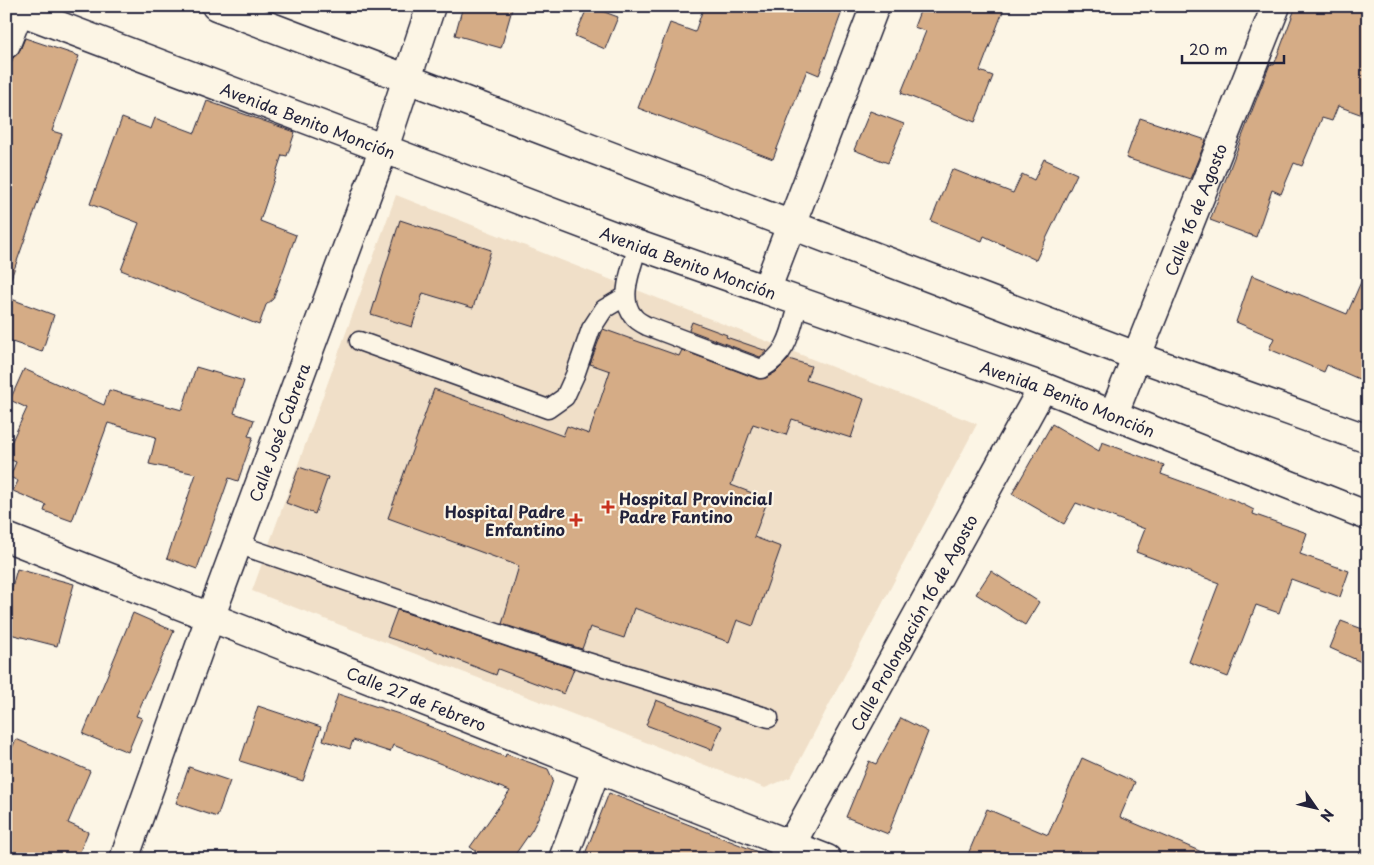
<svg xmlns="http://www.w3.org/2000/svg" width="1374" height="865" font-family="'Playpen Sans',sans-serif">
	<style>
		.built { fill: #f0dfc8 }
		.building { fill: #d5ac86; stroke: #22223b }
		.lines { fill: none; stroke-linecap: round; stroke-linejoin: round }
		.lane-casing { stroke: #22223b; stroke-width: 21 }
		.street-casing { stroke: #22223b; stroke-width: 31 }
		.lane { stroke: #fcf5e5; stroke-width: 18 }
		.street { stroke: #fcf5e5; stroke-width: 28 }
		.poi-dot { fill: #c8321e; stroke: #fcf5e5; stroke-width: 2 }
		.labels { text-anchor: middle; dominant-baseline: central; stroke-width: 4.5; stroke-linejoin: round; paint-order: stroke }
		.street-label { font-size: 16px; fill: #22223b; stroke: #fcf5e5 }
		.poi-label { font-size: 16px; font-weight: bold; fill: #22223b; stroke: #fcf5e5; text-anchor: start }
	</style>
	<rect width="100%" height="100%" fill="#fcf5e5"/>
	<filter id="ink" filterUnits="userSpaceOnUse"><feTurbulence type="fractalNoise" baseFrequency=".02" numOctaves="2"/><feDisplacementMap in="SourceGraphic" scale="10" xChannelSelector="R" yChannelSelector="G"/><feConvolveMatrix kernelMatrix="1 2 1 2 8 2 1 2 1" color-interpolation-filters="sRGB"/></filter>
	<g filter="url(#ink)">
		<path class="built" d="M396,195L977,424L791,777L765,788L252,591Z"/>
		<path class="building" d="M463,6H513L501,48L455,35Z
			M588,6L618,17L605,49L575,36Z
			M704,6H844L819,75L807,70L773,159L638,108L670,23L695,32Z
			M922,6H1005L980,71L993,76L975,122L901,93L926,31L914,27Z
			M1296,6H1368V117L1338,106L1332,121L1322,118L1302,166L1294,163L1281,194L1272,190L1256,237L1210,220L1270,64L1274,65Z
			M25,38L79,56L52,131L62,134L10,281L6,280V75L13,58L20,50Z
			M207,101L295,132L287,156L282,155L260,221L296,235L273,299L266,305L259,325L121,270L139,223L90,204L122,118L151,129L155,118L195,133Z
			M870,111L904,124L888,163L854,150Z
			M1140,118L1206,140L1190,179L1126,158Z
			M1044,159L1077,174L1036,260L984,236L982,241L931,221L952,169L1013,193L1022,174L1034,180Z
			M400,220L491,250L473,308L423,293L412,327L371,314Z
			M1368,266V383L1327,365L1324,372L1269,349L1274,338L1236,322L1252,275L1347,314Z
			M6,297L54,315L42,352L6,340Z
			M692,322L727,335L726,337L767,351L760,357L689,330Z
			M603,329L679,356L682,350L758,379L766,378L776,372L789,359L811,366L806,380L864,399L851,438L792,419L786,435L753,424L731,485L768,499L754,537L781,547L753,626L737,620L729,642L634,608L624,638L590,627L582,649L502,624L519,566L388,518L434,389L563,436L567,426L589,434L610,371L590,364Z
			M196,367L244,381L234,413L254,420L248,436L253,437L238,481L229,478L197,569L167,558L196,474L149,464L156,437L108,423L72,521L44,511L46,505L13,491L18,481L10,477L16,462L6,458V454L27,408L10,400L24,369L104,405L109,390L182,410Z
			M1052,424L1099,451L1102,442L1164,465L1161,474L1236,501L1254,510L1253,514L1307,533L1300,554L1349,571L1340,597L1291,579L1279,613L1256,605L1228,677L1189,662L1219,583L1136,552L1145,529L1076,503L1064,524L1012,494Z
			M299,467L328,477L315,514L286,503Z
			M17,569L74,584L57,646L6,633V608Z
			M991,571L1039,602L1025,625L976,594Z
			M397,610L574,669L564,694L498,669L496,675L427,648L426,650L387,637Z
			M133,613L174,631L136,716L142,718L128,752L83,734Z
			M1341,621L1368,631V665L1330,648Z
			M338,694L399,714L505,757L506,754L548,769L553,780L545,804L532,830L512,859H487L470,847L510,791L393,745L390,752L353,740L350,749L323,740Z
			M656,700L722,726L712,750L646,725Z
			M258,706L321,727L303,781L240,761Z
			M901,718L928,732L888,834L846,817L869,761L876,764Z
			M16,739L90,771L68,823L88,832L77,859H6V762Z
			M1082,758L1135,782L1120,817L1218,859H966L987,809L1048,835Z
			M189,767L230,781L217,817L176,803Z
			M609,793L768,856L767,859H583Z"/>
		<g class="lines">
			<defs>
				<path id="lane" d="M638,245C633,265 617,299 634,317C637,321 643,324 647,326L761,369C789,354 791,330 799,302
					M359,341L548,409L565,397L575,375L591,329L604,309L626,296
					M237,544L523,642L769,718"/>
				<g id="street">
					<path id="s1" d="M7,6L638,245L1043,387L1368,516"/>
					<path d="M216,6L1136,356L1368,439"/>
					<path d="M6,44L21,6"/>
					<path d="M767,288L875,6"/>
					<path id="s2" d="M1114,413L1276,6"/>
					<path id="s3" d="M6,537L827,859"/>
					<path id="s4" d="M124,859L210,618L384,148L431,6"/>
					<path d="M563,859L596,769"/>
					<path id="s5" d="M783,859L1043,387"/>
				</g>
			</defs>
			<use href="#lane" class="lane-casing"/>
			<use href="#street" class="street-casing"/>
			<use href="#lane" class="lane"/>
			<use href="#street" class="street"/>
		</g>
	</g>
	<g class="poi-dot">
		<path d="M605.5 499.5h5v5h5v5h-5v5h-5v-5h-5v-5h5z"/>
		<path d="M573.5 512.5h5v5h5v5h-5v5h-5v-5h-5v-5h5z"/>
	</g>
	<g class="labels">
		<g class="street-label">
			<text stroke="none"><textPath href="#s1" startOffset="322">Avenida Benito Monción</textPath></text>
			<text stroke="none"><textPath href="#s2" startOffset="219">Calle 16 de Agosto</textPath></text>
			<text stroke="none"><textPath href="#s1" startOffset="728">Avenida Benito Monción</textPath></text>
			<text stroke="none"><textPath href="#s1" startOffset="1131">Avenida Benito Monción</textPath></text>
			<text stroke="none"><textPath href="#s4" startOffset="454">Calle José Cabrera</textPath></text>
			<text stroke="none"><textPath href="#s5" startOffset="270">Calle Prolongación 16 de Agosto</textPath></text>
			<text stroke="none"><textPath href="#s3" startOffset="441">Calle 27 de Febrero</textPath></text>
		</g>
		<g class="poi-label">
			<text x="619" y="498">Hospital Provincial<tspan x="619" dy="18">Padre Fantino</tspan></text>
			<text x="565" y="511" text-anchor="end">Hospital Padre<tspan x="565" dy="18">Enfantino</tspan></text>
		</g>
	</g>
	<rect width="1374" height="865" fill="none" stroke="#fcf5e5" stroke-width="25"/>
	<rect x="12" y="12" width="1349" height="840" fill="none" stroke="#22223b" stroke-width="2" filter="url(#ink)"/>
	<g transform="translate(1316 808) rotate(124)" stroke="#fcf5e5" stroke-width="4" paint-order="stroke">
	<path d="M0-4L9 19L0 12L-9 19Z" fill="#22223b"/>
	<text y="-8" font-size="14" font-weight="bold" text-anchor="middle" fill="#22223b">N</text>
	</g>
	<path d="M1182 55v8h102v-8" fill="none" stroke="#22223b" stroke-width="2.5"/>
	<text x="1189" y="55" font-size="15" fill="#22223b" stroke="#fcf5e5" stroke-width="4" paint-order="stroke">20 m</text>
</svg>
